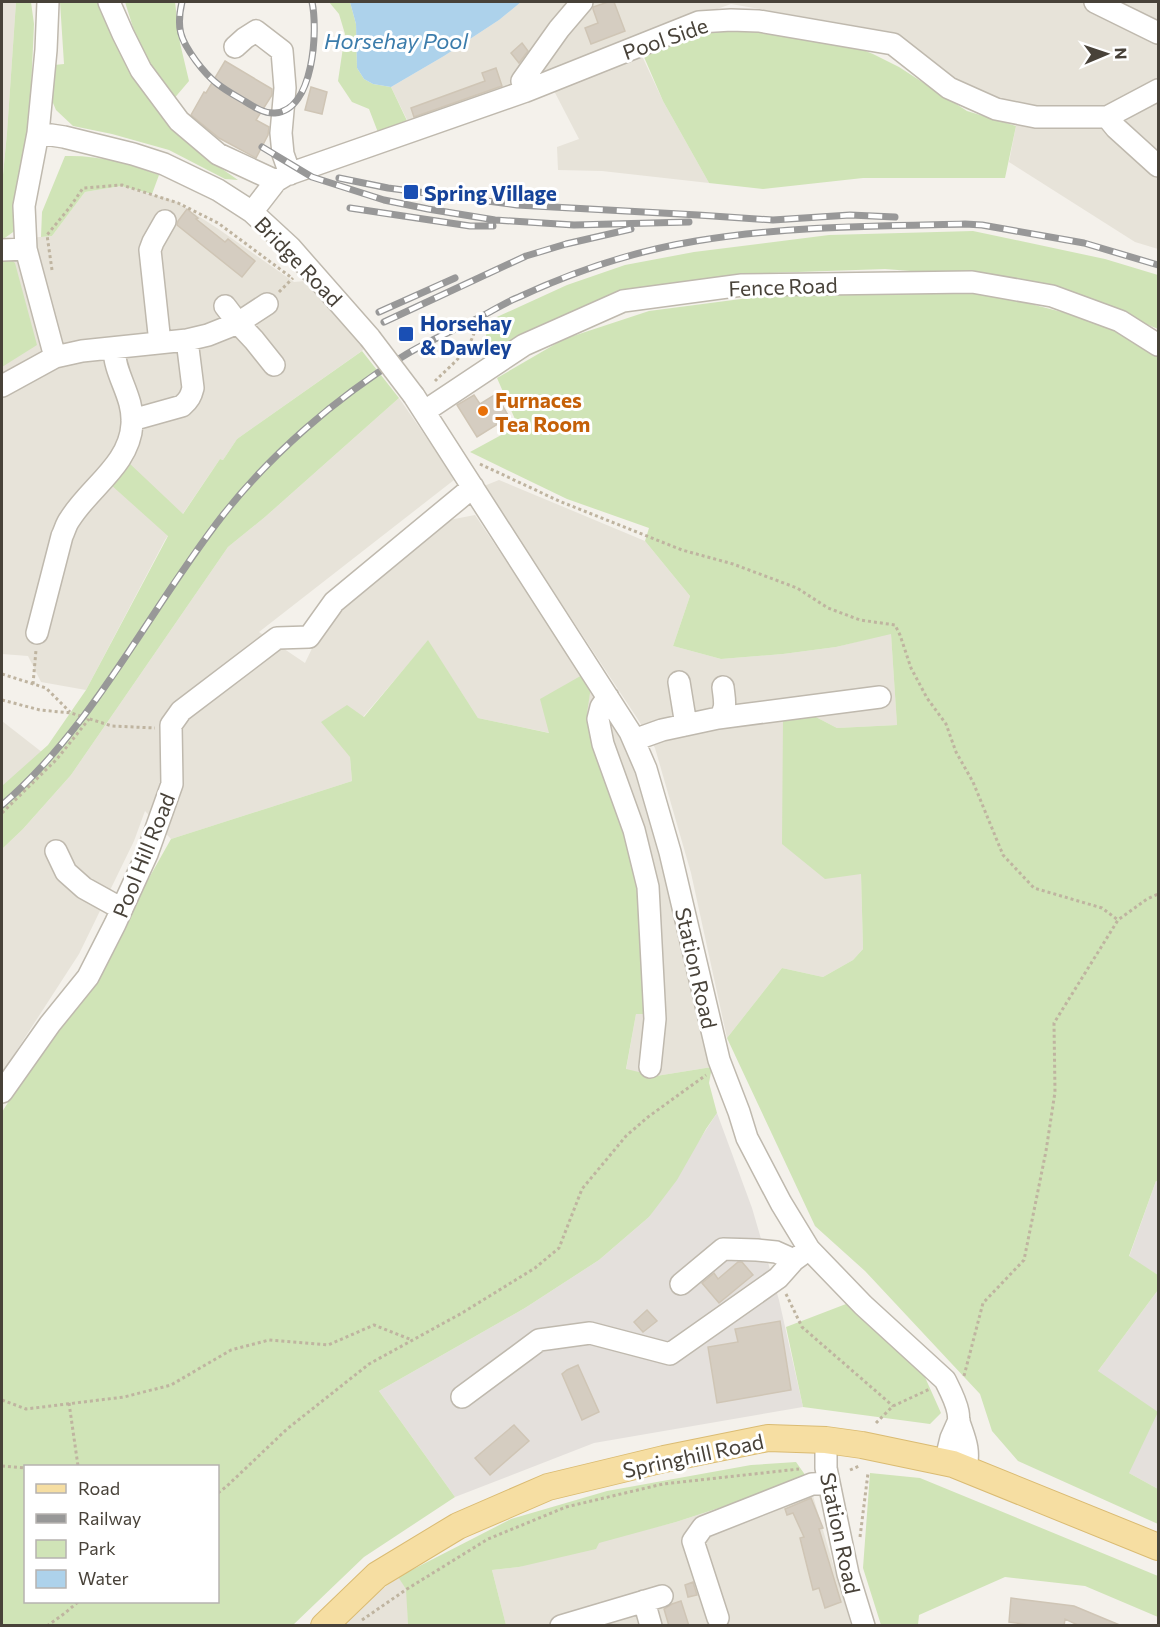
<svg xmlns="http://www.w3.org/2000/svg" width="1160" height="1627" font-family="Commissioner,sans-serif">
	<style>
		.residential { fill: #e7e3d9 }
		.industrial { fill: #e4e0dc }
		.green { fill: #d0e4b7; fill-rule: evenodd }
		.water { fill: #add2eb }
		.building { fill: #d5cdc1; stroke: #cfc5b5; stroke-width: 1.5 }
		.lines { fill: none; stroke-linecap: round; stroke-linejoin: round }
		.minor-casing { stroke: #bfb9ae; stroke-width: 24 }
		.major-casing { stroke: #dabb72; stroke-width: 28 }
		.path { stroke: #bfb4a0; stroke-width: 3; stroke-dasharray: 3 3; stroke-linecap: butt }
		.minor { stroke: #fff; stroke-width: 21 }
		.major { stroke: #f6dea2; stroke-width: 26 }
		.rail-casing { stroke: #989898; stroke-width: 7 }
		.rail { stroke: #fff; stroke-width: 4.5; stroke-dasharray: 14; stroke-linecap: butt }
		.minor-bridge-casing { stroke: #bfb9ae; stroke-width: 24; stroke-linecap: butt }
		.minor-bridge { stroke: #fff; stroke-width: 21 }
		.transit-dot { fill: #1a4fb4; stroke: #fff; stroke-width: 2 }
		.food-dot { fill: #e8710a; stroke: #fff; stroke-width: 2 }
		.labels { text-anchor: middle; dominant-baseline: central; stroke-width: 6; stroke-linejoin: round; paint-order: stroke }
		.street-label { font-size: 21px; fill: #484239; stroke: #fff }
		.transit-label { font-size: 21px; font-weight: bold; fill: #164399; stroke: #fff; text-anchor: start }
		.food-label { font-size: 21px; font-weight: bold; fill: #c56008; stroke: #fff; text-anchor: start }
		.water-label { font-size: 22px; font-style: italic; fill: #3b7cab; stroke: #fff }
	</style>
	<rect width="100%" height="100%" fill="#f4f1eb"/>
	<path class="residential" d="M2,2H16L7,133L2,185Z
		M521,2H1158V249L1135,242L1009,162L1016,126L1034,116L934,70L892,32L731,4L634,39L663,101L709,183L602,171L558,170L557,147L579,139L552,87L416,138L391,87L444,56L499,20Z
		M121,186L175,201L217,228L294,282L305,281L327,302L366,348L237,439L223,460L220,459L165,540L86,690L41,682L28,656L2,654V240L52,236L85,192Z
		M399,398L435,450L454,480L259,632L305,663L329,613L449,520L475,515L545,619L584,674L550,733L478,718L428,641L363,717L350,757L352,781L171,839L145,811L134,841L79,954L2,1073V849L23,829L71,775L228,547L265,517Z
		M499,480L645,541L690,596L673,646L721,659L783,654L836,647L891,633L897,725L837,728L812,715L861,874L863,949L853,960L823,977L782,968L727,1038L691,873L655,748L639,721L484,486Z
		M591,687L620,732L649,803L712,1067L656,1076L626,1070L636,1014L626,826L586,713Z
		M2,721L43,753L2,789Z
		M808,1479L851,1625H506L492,1570L519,1567L613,1538L676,1522Z
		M398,1577L407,1589L408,1625L334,1626Z"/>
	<path class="industrial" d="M717,1113L752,1208L779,1300L803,1407L594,1443L455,1497L379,1391L525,1308L599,1260L649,1217Z
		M1156,1181L1158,1182V1275L1129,1257Z
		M1158,1290V1489L1129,1473L1098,1371Z"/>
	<path class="green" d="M16,2H31L34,24L29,134L16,230L2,240V185L7,133Z
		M60,2H106L208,159L238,180L225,179L169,150L112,134L73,126L56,110L53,103L51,91L54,65L64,64Z
		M125,2H175L180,43L189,81L172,101L142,56Z
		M329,2H350L356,24L357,68L364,79L373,84L391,87L409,125L379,135L369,109L352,102L338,81L345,34L339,14Z
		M745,28L848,44L873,54L899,67L967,111L1016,126L1005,178H863L763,189L709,183L663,101L641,50L702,30Z
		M65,156C98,155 128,163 159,175L152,194L121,186L85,192L52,236L41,237L42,212Z
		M973,231L1105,259L1158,275V329L1072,293L1014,279L885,269L738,274L608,298L492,351L486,336L488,321L567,285L625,265L694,252L829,235Z
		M2,256H7L15,263L37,345L2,367Z
		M975,290L1062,312L1118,332L1158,354V1182L1156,1181L1129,1256L1158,1275V1290L1098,1371L1158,1412L1129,1473L1158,1489V1524L1018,1461L992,1431L980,1394L865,1271L815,1226L727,1038L782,968L823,977L853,960L863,949L861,874L825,879L782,844L783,718L812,715L837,728L897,725L891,634L836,647L783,654L721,659L673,646L690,596L645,541L649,528L567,499L470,452L518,426L497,378L564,339L649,311L786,293Z
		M362,351L399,398L265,517L228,547L71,775L23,829L2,849V786L48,745L86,690L168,536L110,484L128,462L183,514L220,459L223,460L237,439Z
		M428,640L478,718L549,733L540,699L584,674L591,687L587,713L626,826L645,906V1003L644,1014H636L626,1069L656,1076L712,1067L709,1083L717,1113L706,1129L677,1180L649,1217L599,1260L525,1308L379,1391L455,1497L364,1557L293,1625H2V1112L34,1061L93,977L171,839L352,781L350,757L321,722L347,705L364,717ZM26,1466H218V1602H26Z
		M846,1304L924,1375L941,1413L930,1424L803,1407L786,1327Z
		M796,1462L808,1479L676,1522L599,1543L596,1549L519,1567L492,1570L506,1625H408L406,1589L398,1577L511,1519L607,1491L751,1465Z
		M870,1473L920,1478L1158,1576V1617L1085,1586L1005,1577L919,1615L918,1625H881L863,1568Z"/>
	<path class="water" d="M350,2H521L499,20L444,56L391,87L373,84L364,79L357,68L356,24Z"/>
	<path class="building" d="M608,2H614L625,31L591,44L585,28L598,23L593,9V7Z
		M522,43L528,51L519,63L511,53Z
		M225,61L272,89V95L256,120L269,127L268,135L256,158L219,138L191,115L204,92L206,93Z
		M496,68L502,86L414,117L411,108L485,81L482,73Z
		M311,87L327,92L322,114L305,110Z
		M187,209L198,218L196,219L225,242L228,239L255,261L242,277L177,225L178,221Z
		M496,394L509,417L477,437L457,405L474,395L480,404Z
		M738,1262H742L753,1275L719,1303L702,1283L714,1273L718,1279Z
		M647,1310L657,1321L643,1332L634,1322Z
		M780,1321L791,1390L717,1403L708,1347L738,1342L735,1329Z
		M578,1365L599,1412L582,1420L562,1374L567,1370Z
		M514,1425L529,1441L490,1475L475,1458Z
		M811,1498L823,1528L819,1529L841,1602L825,1608L819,1588L813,1590L800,1538L804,1537L793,1513L787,1515L785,1509Z
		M693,1582L697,1595L688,1597L685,1585Z
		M1011,1598L1074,1606L1122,1626H1080L1065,1619L1064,1626H1036L1009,1622Z
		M681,1601L689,1626H669L664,1609L672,1604Z"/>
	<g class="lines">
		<defs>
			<path id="minor" d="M48,2L46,50L38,133L24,206L26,249L55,357
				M109,2L123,34L141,70L179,121L218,154L276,181
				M1095,2L1158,33
				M235,47L245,38L256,31L282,51L285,88L281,133L283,154L290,174
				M526,91L522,81L559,29L582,2
				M1107,117L1116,128L1158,166
				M38,133L64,137L133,154L164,164L218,190L252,212L290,247L370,338
				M252,212L276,181L286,175L526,91L699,22L731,20L759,21L893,44L949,88L996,109L1036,117H1107L1158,90
				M2,250L26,249
				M225,306L238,323L267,304
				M160,343L150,250L153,242L165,221
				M2,386L55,357L82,351L187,340L208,335L238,323L254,340L274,365
				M414,396L630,732L646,769L670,852L719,1060L739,1112L747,1138L781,1203L809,1249L863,1305L945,1380C950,1390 956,1401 958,1412C959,1418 958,1415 959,1422C965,1440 970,1449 966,1469
				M425,411L524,345L623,301L742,285L972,282L1052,296L1120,321L1158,345
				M132,420L182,406C189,400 191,396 193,388L187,340
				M37,633L62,536C65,530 66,524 70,519C90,487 130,464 132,424C134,396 114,375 114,348
				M679,682L686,725
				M608,697L601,707L598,719L603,744L634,830L648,887L655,1019L650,1067
				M718,718L880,697
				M634,740L662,730L718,718C728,710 724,698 723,687
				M56,851L66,872L84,888L122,909
				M2,1092L50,1024L88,977L115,924L147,854L172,784L171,725L181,711L277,638L309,637L334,602L473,487
				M681,1284L723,1249L757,1250L776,1252L794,1260
				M462,1397L539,1340L590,1333L670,1354L778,1278L794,1260L809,1249
				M826,1440V1468L835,1512L848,1574L864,1626
				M945,1463L951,1438L959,1420
				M644,1601L651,1626
				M718,1618L693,1541L703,1527L812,1484L829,1483
				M561,1626L662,1596"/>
			<path id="major" d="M324,1626L377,1575L458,1526L548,1487L664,1459L768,1438L826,1440L862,1445L953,1464L1158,1547"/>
		</defs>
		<use href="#minor" class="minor-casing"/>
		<use href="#major" class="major-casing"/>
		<path class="path" d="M52,270L47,235L70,207L83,188L122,185L178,203L218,223L292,278
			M279,292L293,278
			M435,381C449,367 468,353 474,333
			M480,464L559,501L682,550L733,564L797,588L828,608L860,620L895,625L900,635L911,668L927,698L946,724L956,752L973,782L1003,855L1034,888L1102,908L1118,920
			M2,674L46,688L70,712
			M33,684L36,650
			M2,700L40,710L71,713L112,726L155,728
			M2,813L57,759L89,719
			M786,1294L802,1327L893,1406
			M964,1376L983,1303L1024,1260L1046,1151L1055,1092L1054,1023L1118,920L1147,899L1158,894
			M2,1400L26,1409L124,1397L171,1385L231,1350L269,1340L328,1345L374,1325L412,1340
			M69,1403L78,1466
			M876,1423L893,1406L930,1389
			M2,1466L26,1468
			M850,1470L859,1466
			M218,1493L227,1486L287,1429L369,1364L462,1313L535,1268L559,1248L582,1189L626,1136L648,1117L706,1075
			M860,1537L868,1473
			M362,1620L407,1589L488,1539L566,1507L663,1484L799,1469
			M47,1626L65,1613L78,1602"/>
		<use href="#minor" class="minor"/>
		<use href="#major" class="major"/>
		<defs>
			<path id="rail" d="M182,2C176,28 180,39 196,61C211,81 220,87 241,99C251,105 263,114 275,113C314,110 318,30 312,2
				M262,147L312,177L384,200L428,209L495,220L574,225L689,222
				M339,178L388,188L517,205L698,215L773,220L850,215L895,217
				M350,208L470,226H493
				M379,312L455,278
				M384,322L526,256L566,244L631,229
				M2,805C95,725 148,611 223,515C271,454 336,398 402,357C427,341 455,330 482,316C494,310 506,302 519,297C575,271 634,251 696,241C785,226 875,226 965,224L982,225L1084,243L1158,265"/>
		</defs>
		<use href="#rail" class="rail-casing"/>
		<use href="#rail" class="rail"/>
		<defs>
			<path id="minor-bridge" d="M370,338L414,396"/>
		</defs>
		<use href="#minor-bridge" class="minor-bridge-casing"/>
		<use href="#minor-bridge" class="minor-bridge"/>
	</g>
	<g class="transit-dot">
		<rect x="403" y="184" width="16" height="16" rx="3"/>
		<rect x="398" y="326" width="16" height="16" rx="3"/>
	</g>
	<circle class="food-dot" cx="483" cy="411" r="6"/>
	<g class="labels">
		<g class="street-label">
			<text transform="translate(665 38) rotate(-19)">Pool Side</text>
			<text transform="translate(299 261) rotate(46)">Bridge Road</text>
			<text transform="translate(783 286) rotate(-2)">Fence Road</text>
			<text transform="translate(143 855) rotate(-68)">Pool Hill Road</text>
			<text transform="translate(697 968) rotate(77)">Station Road</text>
			<text transform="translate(693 1455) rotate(-12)">Springhill Road</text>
			<text transform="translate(841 1533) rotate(78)">Station Road</text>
		</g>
		<g class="transit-label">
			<text x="424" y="192">Spring Village</text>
			<text x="420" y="322">Horsehay<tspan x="420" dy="24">&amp; Dawley</tspan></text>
		</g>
		<g class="food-label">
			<text x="495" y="399">Furnaces<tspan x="495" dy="24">Tea Room</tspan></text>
		</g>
		<g class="water-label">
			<text x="396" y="40">Horsehay Pool</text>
		</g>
	</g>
	<rect width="1160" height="1627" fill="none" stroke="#484239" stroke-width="6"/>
	<rect x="24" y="1465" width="195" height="138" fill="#ffffff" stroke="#b6b3b0" stroke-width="1.5"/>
	<rect x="36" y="1484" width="30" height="9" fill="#f6dea2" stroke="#b6b3b0" stroke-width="1.5"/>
	<text x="78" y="1495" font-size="18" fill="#484239">Road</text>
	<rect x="36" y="1514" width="30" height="9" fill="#989898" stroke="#b6b3b0" stroke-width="1.5"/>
	<text x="78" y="1525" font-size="18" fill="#484239">Railway</text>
	<rect x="36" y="1540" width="30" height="18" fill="#d0e4b7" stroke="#b6b3b0" stroke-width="1.5"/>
	<text x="78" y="1555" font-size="18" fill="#484239">Park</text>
	<rect x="36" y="1570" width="30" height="18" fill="#add2eb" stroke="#b6b3b0" stroke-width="1.5"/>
	<text x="78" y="1585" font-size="18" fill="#484239">Water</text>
	<g transform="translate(1106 54) rotate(88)" stroke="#ffffff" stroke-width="4.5" paint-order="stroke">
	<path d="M0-4.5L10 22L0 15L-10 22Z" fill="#484239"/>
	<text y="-9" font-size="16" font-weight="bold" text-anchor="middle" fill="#484239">N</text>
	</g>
</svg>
